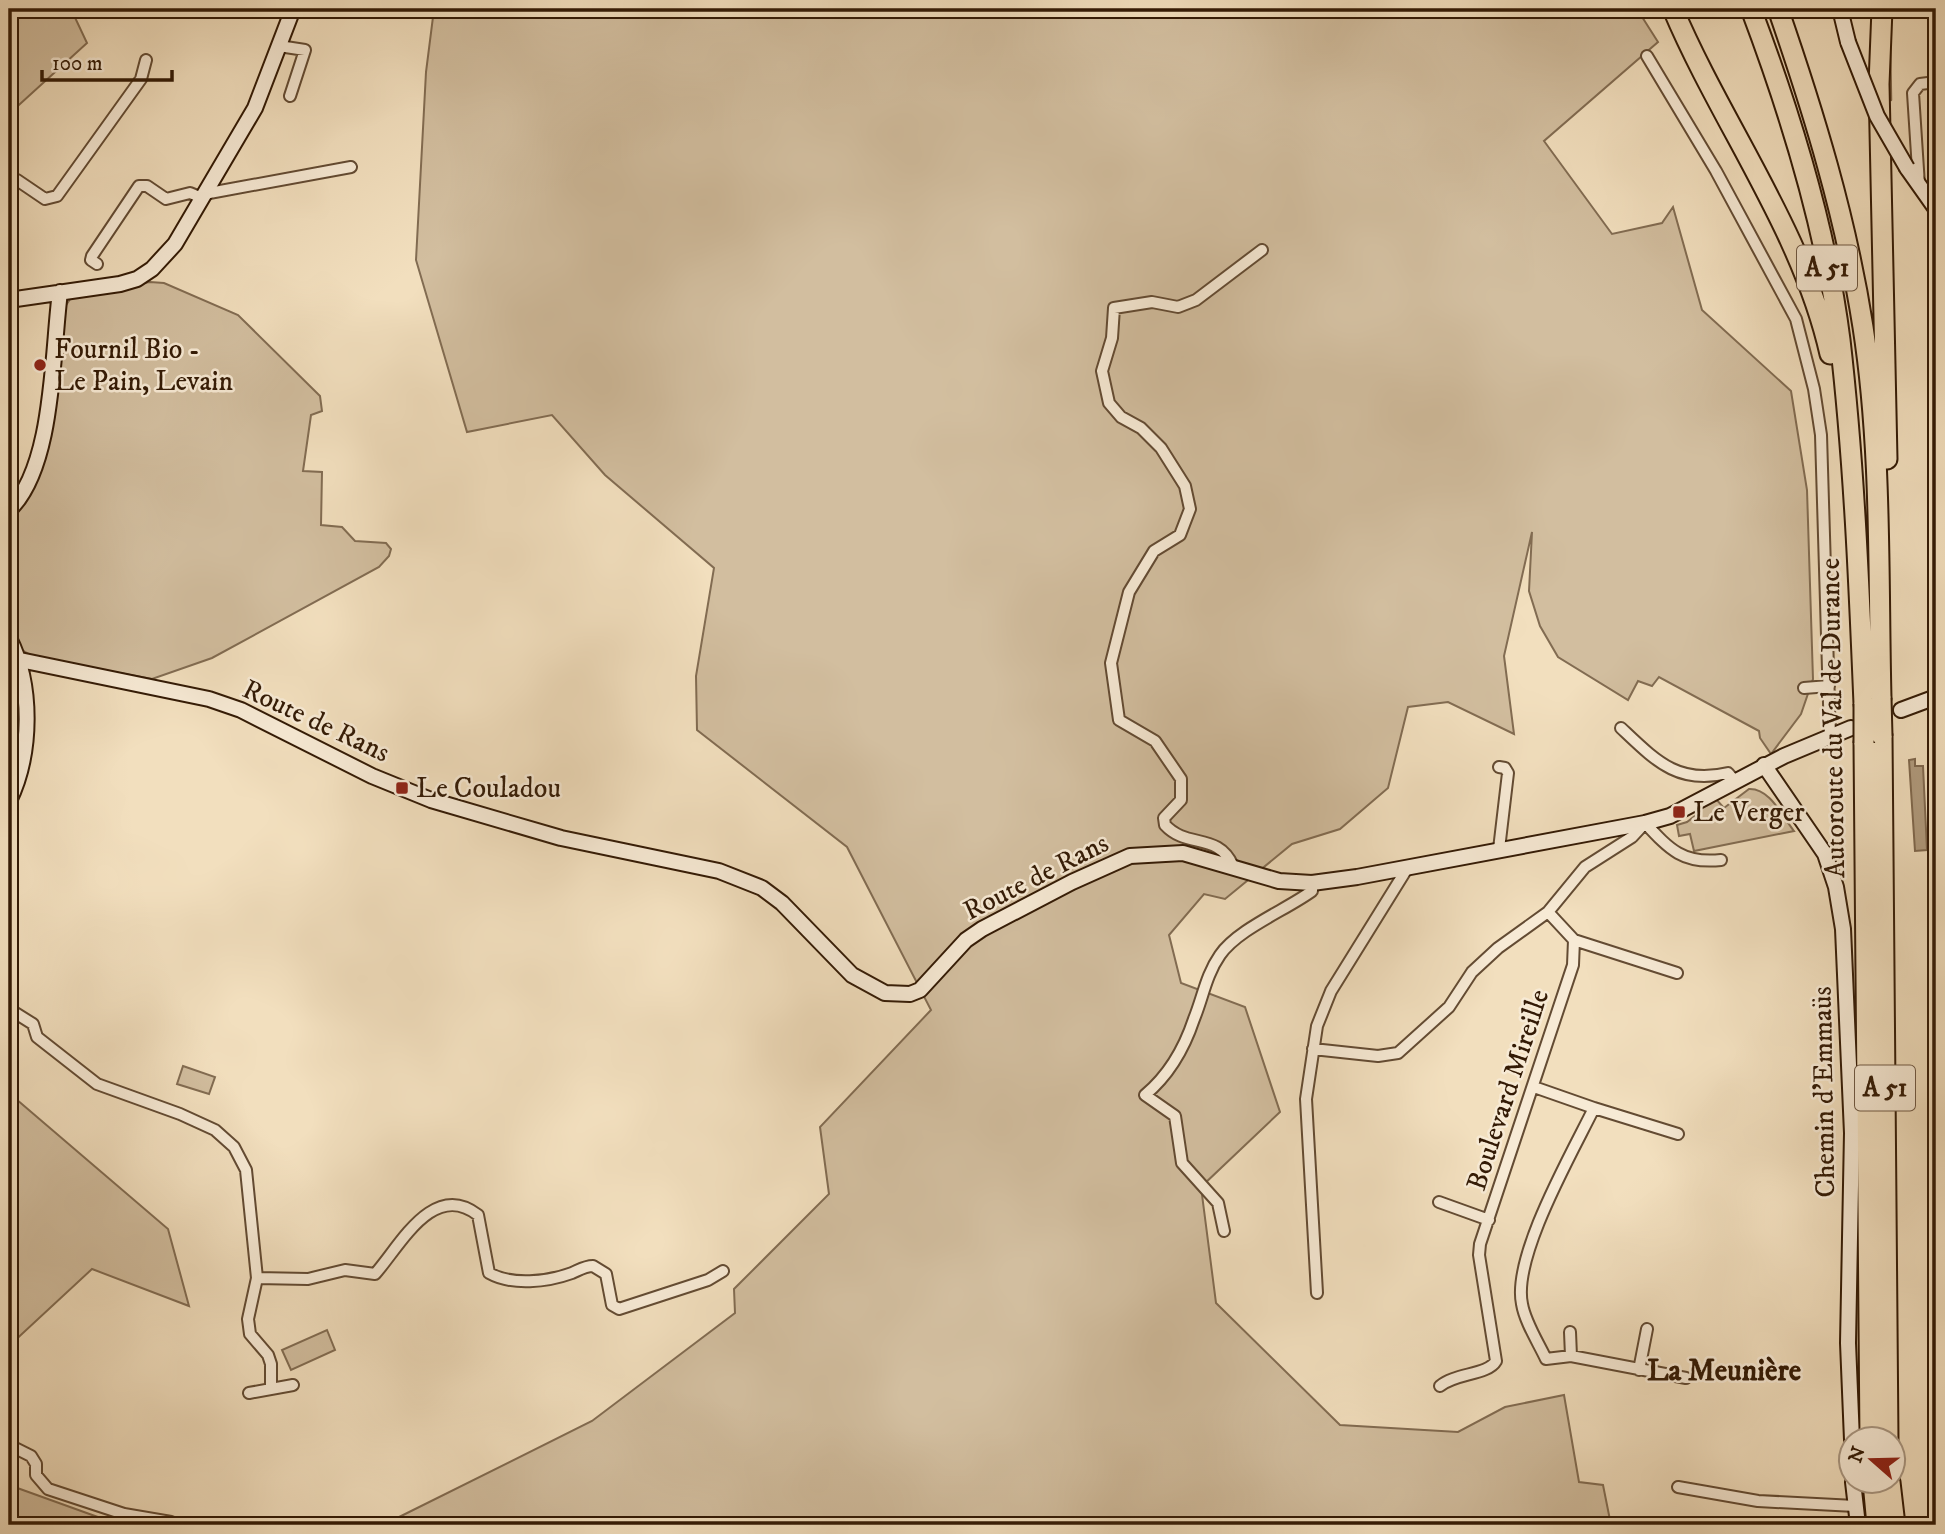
<svg xmlns="http://www.w3.org/2000/svg" width="1945" height="1534" font-family="'IM FELL DW Pica',serif">
	<style>
		.green { fill: #d2be9f; stroke: #826c52; stroke-width: 2 }
		.water { fill: #b19c7f; stroke: #7f684e; stroke-width: 2 }
		.lines { fill: none; stroke-linecap: round; stroke-linejoin: round }
		.stream { stroke: #7f684e; stroke-width: 2.5 }
		.street-casing { stroke: #634b33; stroke-width: 14 }
		.secondary-casing { stroke: #331a05; stroke-width: 18 }
		.highway-casing { stroke: #331a05; stroke-width: 23 }
		.street { stroke: #f7ead5; stroke-width: 10 }
		.secondary { stroke: #f7ead5; stroke-width: 14 }
		.highway { stroke: #f2dfbe; stroke-width: 19 }
		.secondary-bridge-casing { stroke: #331a05; stroke-width: 18; stroke-linecap: butt }
		.highway-bridge-casing { stroke: #331a05; stroke-width: 23; stroke-linecap: butt }
		.secondary-bridge { stroke: #f7ead5; stroke-width: 14 }
		.highway-bridge { stroke: #f2dfbe; stroke-width: 19 }
		.poi-dot { fill: #8f2418; stroke: #f7ead5; stroke-width: 2.5 }
		.labels { text-anchor: middle; dominant-baseline: central; stroke-width: 5; stroke-linejoin: round; paint-order: stroke }
		.shield { fill: #f7ead5; stroke: #6e5843; stroke-width: 2 }
		.shield-label { font-size: 26px; font-weight: bold; fill: #331a05 }
		.poi-label { font-size: 28px; fill: #331a05; stroke: #f7ead5; text-anchor: start }
		.street-label { font-size: 28px; fill: #331a05; stroke: #f7ead5 }
		.neighbourhood-label { font-size: 30px; font-weight: bold; fill: #331a05; stroke: #f7ead5 }
	</style>
	<rect width="100%" height="100%" fill="#f2dfbe"/>
	<filter id="stains"><feTurbulence type="fractalNoise" baseFrequency=".00286" numOctaves="4"/><feColorMatrix values="0 0 0 0 .2 0 0 0 0 .09 0 0 0 0 .02 0 0 0 .5 -.17"/></filter>
	<radialGradient id="worn" r=".72"><stop offset=".6" stop-color="#630" stop-opacity="0"/><stop offset="1" stop-color="#630" stop-opacity=".3"/></radialGradient>
	<path class="green" d="M9,9H71L87,43L9,114Z
		M434,9H1637L1658,42L1544,141L1612,234L1662,223L1673,207L1702,310L1791,391L1807,490L1813,679L1801,714L1771,754L1760,738L1759,731L1659,677L1652,686L1638,681L1628,700L1558,657L1540,626L1529,591L1532,532L1504,656L1514,734L1448,702L1408,707L1388,788L1340,829L1292,844L1225,899L1204,894L1169,935L1181,983L1245,1007L1280,1112L1201,1187L1216,1303L1340,1425L1458,1432L1505,1407L1564,1395L1579,1482L1603,1485L1611,1525H383L592,1421L735,1313L734,1289L829,1194L820,1127L931,1010L847,847L697,730L696,676L714,568L605,475L552,415L467,432L416,260L426,72Z
		M150,282L164,283L238,315L320,396L322,411L311,415L303,471L322,472L321,525L342,527L355,541L386,543L391,549L389,556L379,567L212,658L152,679L34,657L22,650L9,630V517L37,479L45,459L62,311L73,295Z
		M1749,789C1770,788 1782,816 1794,831L1694,851L1690,834L1679,836L1677,825L1687,822L1700,812L1698,807L1715,798L1724,808Z
		M183,1066L215,1077L209,1094L177,1084Z
		M9,1093L168,1229L189,1306L92,1269L9,1346Z
		M327,1330L335,1350L291,1370L282,1350Z
		M9,1485L120,1525H9Z"/>
	<path class="water" d="M1915,759V766H1923L1927,850L1915,851L1909,760Z"/>
	<g class="lines">
		<path class="stream" d="M1890,40L1891,100"/>
		<defs>
			<path id="street" d="M279,46L305,50L290,96
				M1647,56L1716,171L1796,319L1814,389L1821,435L1830,736
				M9,179L17,180L45,199L57,196L141,79L146,60
				M1919,185L1913,93L1920,84L1936,82
				M204,194L351,167
				M97,264L91,260L92,256L139,186H147L166,199L190,193L202,198
				M1804,688L1829,686
				M1621,728C1656,761 1678,785 1728,773L1735,781
				M1499,849L1508,773L1505,768L1499,767
				M1233,866C1218,832 1187,849 1165,825L1164,818L1181,800V779L1155,741L1119,720L1111,663L1129,592L1154,551L1180,535L1190,509L1185,486L1161,448L1141,428L1121,417L1109,403L1102,371L1112,338L1114,308L1152,302L1178,307L1196,300L1262,250
				M1574,940L1677,973
				M9,1009L33,1024L37,1037L97,1084L180,1114L215,1130L234,1147L246,1170L257,1278L248,1319L250,1334L268,1355L271,1364V1386
				M1313,1049L1378,1056L1398,1053L1449,1007L1472,972L1498,948L1548,912
				M1534,1087L1594,1108C1572,1153 1512,1257 1522,1304C1525,1322 1538,1342 1546,1359L1571,1356L1686,1378
				M1594,1108L1678,1134
				M1439,1202L1489,1220
				M1224,1231L1218,1203L1182,1163L1175,1116L1145,1095C1169,1075 1184,1049 1194,1019C1203,997 1206,975 1220,955C1238,929 1286,910 1312,891V883
				M257,1278L308,1279L345,1270L375,1274C400,1246 433,1180 478,1215L489,1273C512,1286 547,1282 572,1273C579,1270 585,1266 593,1266L606,1274L612,1305L619,1309L708,1280L723,1271
				M1317,1293L1306,1099L1317,1026L1331,991L1408,867
				M1570,1332L1571,1356
				M1639,1370L1647,1329
				M1440,1386C1455,1373 1488,1375 1496,1361L1479,1255L1480,1244L1573,965L1574,940L1548,912L1585,867L1632,837L1645,823C1670,850 1683,864 1721,860
				M249,1393L293,1385
				M9,1445L31,1456L36,1464V1475L48,1489L124,1514L171,1522
				M1678,1487L1758,1501L1855,1506"/>
			<path id="secondary" d="M1840,9L1848,42
				M1907,168L1936,209
				M9,300L120,284L137,279L152,269L175,244L255,108L293,9
				M9,510C54,468 52,353 60,292
				M9,638C33,685 32,754 9,801
				M20,660L209,699L241,710L372,776L431,800L561,838L719,871L762,888L782,903L852,975L885,993L910,994L920,990L966,940L982,929L1072,882L1130,856L1183,853L1279,881L1312,883L1357,877L1645,823L1670,816L1784,756L1851,728
				M1901,710L1936,697
				M1764,765L1825,854L1836,887L1843,929L1852,1133L1848,1343L1852,1440
				M1853,1482L1858,1525"/>
			<path id="highway" d="M1673,9C1722,125 1802,230 1830,354
				M1751,9C1791,115 1826,228 1840,340C1854,461 1859,583 1864,704
				M1778,9C1814,113 1846,218 1863,327C1882,449 1878,575 1881,698
				M1882,9L1879,84L1887,459
				M1882,736L1888,1440
				M1864,743L1870,1440
				M1873,1482L1877,1525
				M1890,1482L1895,1525"/>
		</defs>
		<use href="#street" class="street-casing"/>
		<use href="#secondary" class="secondary-casing"/>
		<use href="#highway" class="highway-casing"/>
		<use href="#street" class="street"/>
		<use href="#secondary" class="secondary"/>
		<use href="#highway" class="highway"/>
		<defs>
			<path id="secondary-bridge" d="M1848,42L1877,116L1907,168"/>
			<path id="highway-bridge" d="M1881,698L1882,736
				M1864,704V743"/>
		</defs>
		<use href="#secondary-bridge" class="secondary-bridge-casing"/>
		<use href="#highway-bridge" class="highway-bridge-casing"/>
		<use href="#secondary-bridge" class="secondary-bridge"/>
		<use href="#highway-bridge" class="highway-bridge"/>
	</g>
	<g class="poi-dot">
		<circle cx="40" cy="365" r="7"/>
		<rect x="395" y="781" width="14" height="14" rx="3.5"/>
		<rect x="1672" y="805" width="14" height="14" rx="3.5"/>
	</g>
	<g class="labels">
		<g class="shield">
			<rect x="1797" y="245.5" width="60" height="45" rx="5"/>
			<rect x="1855" y="1065.5" width="60" height="45" rx="5"/>
		</g>
		<g class="shield-label">
			<text x="1827" y="268">A 51</text>
			<text x="1885" y="1088">A 51</text>
		</g>
		<g class="poi-label">
			<text x="54" y="349">Fournil Bio -<tspan x="54" dy="32">Le Pain, Levain</tspan></text>
			<text x="416" y="788">Le Couladou</text>
			<text x="1693" y="812">Le Verger</text>
		</g>
		<g class="street-label">
			<text transform="translate(1833 718) rotate(-91)">Autoroute du Val de Durance</text>
			<text transform="translate(316 721) rotate(25)">Route de Rans</text>
			<text transform="translate(1036 877) rotate(-27)">Route de Rans</text>
			<text transform="translate(1508 1090) rotate(-72)">Boulevard Mireille</text>
			<text transform="translate(1824 1092) rotate(-91)">Chemin d'Emmaüs</text>
		</g>
		<g class="neighbourhood-label">
			<text x="1724" y="1371">La Meunière</text>
		</g>
	</g>
	<rect width="1945" height="1534" fill="none" stroke="#f2dfbe" stroke-width="35"/>
	<rect x="10" y="10" width="1924" height="1513" fill="none" stroke="#331a05" stroke-width="3.5"/>
	<rect x="18" y="18" width="1910" height="1499" fill="none" stroke="#331a05" stroke-width="2"/>
	<g transform="translate(1872 1460) rotate(290)"><circle r="33" fill="#f7ead5" stroke="#a99782" stroke-width="2"/>
	<path d="M0-5L12 26L0 18L-12 26Z" fill="#8f2418"/>
	<text y="-10" font-size="19" font-weight="bold" text-anchor="middle" fill="#331a05">N</text>
	</g>
	<path d="M42 70v10h130v-10" fill="none" stroke="#331a05" stroke-width="3.5"/>
	<text x="52" y="70" font-size="21" fill="#331a05" stroke="#f7ead5" stroke-width="5" paint-order="stroke">100 m</text>
	<rect width="100%" height="100%" filter="url(#stains)"/>
	<rect width="100%" height="100%" fill="url(#worn)"/>
</svg>
